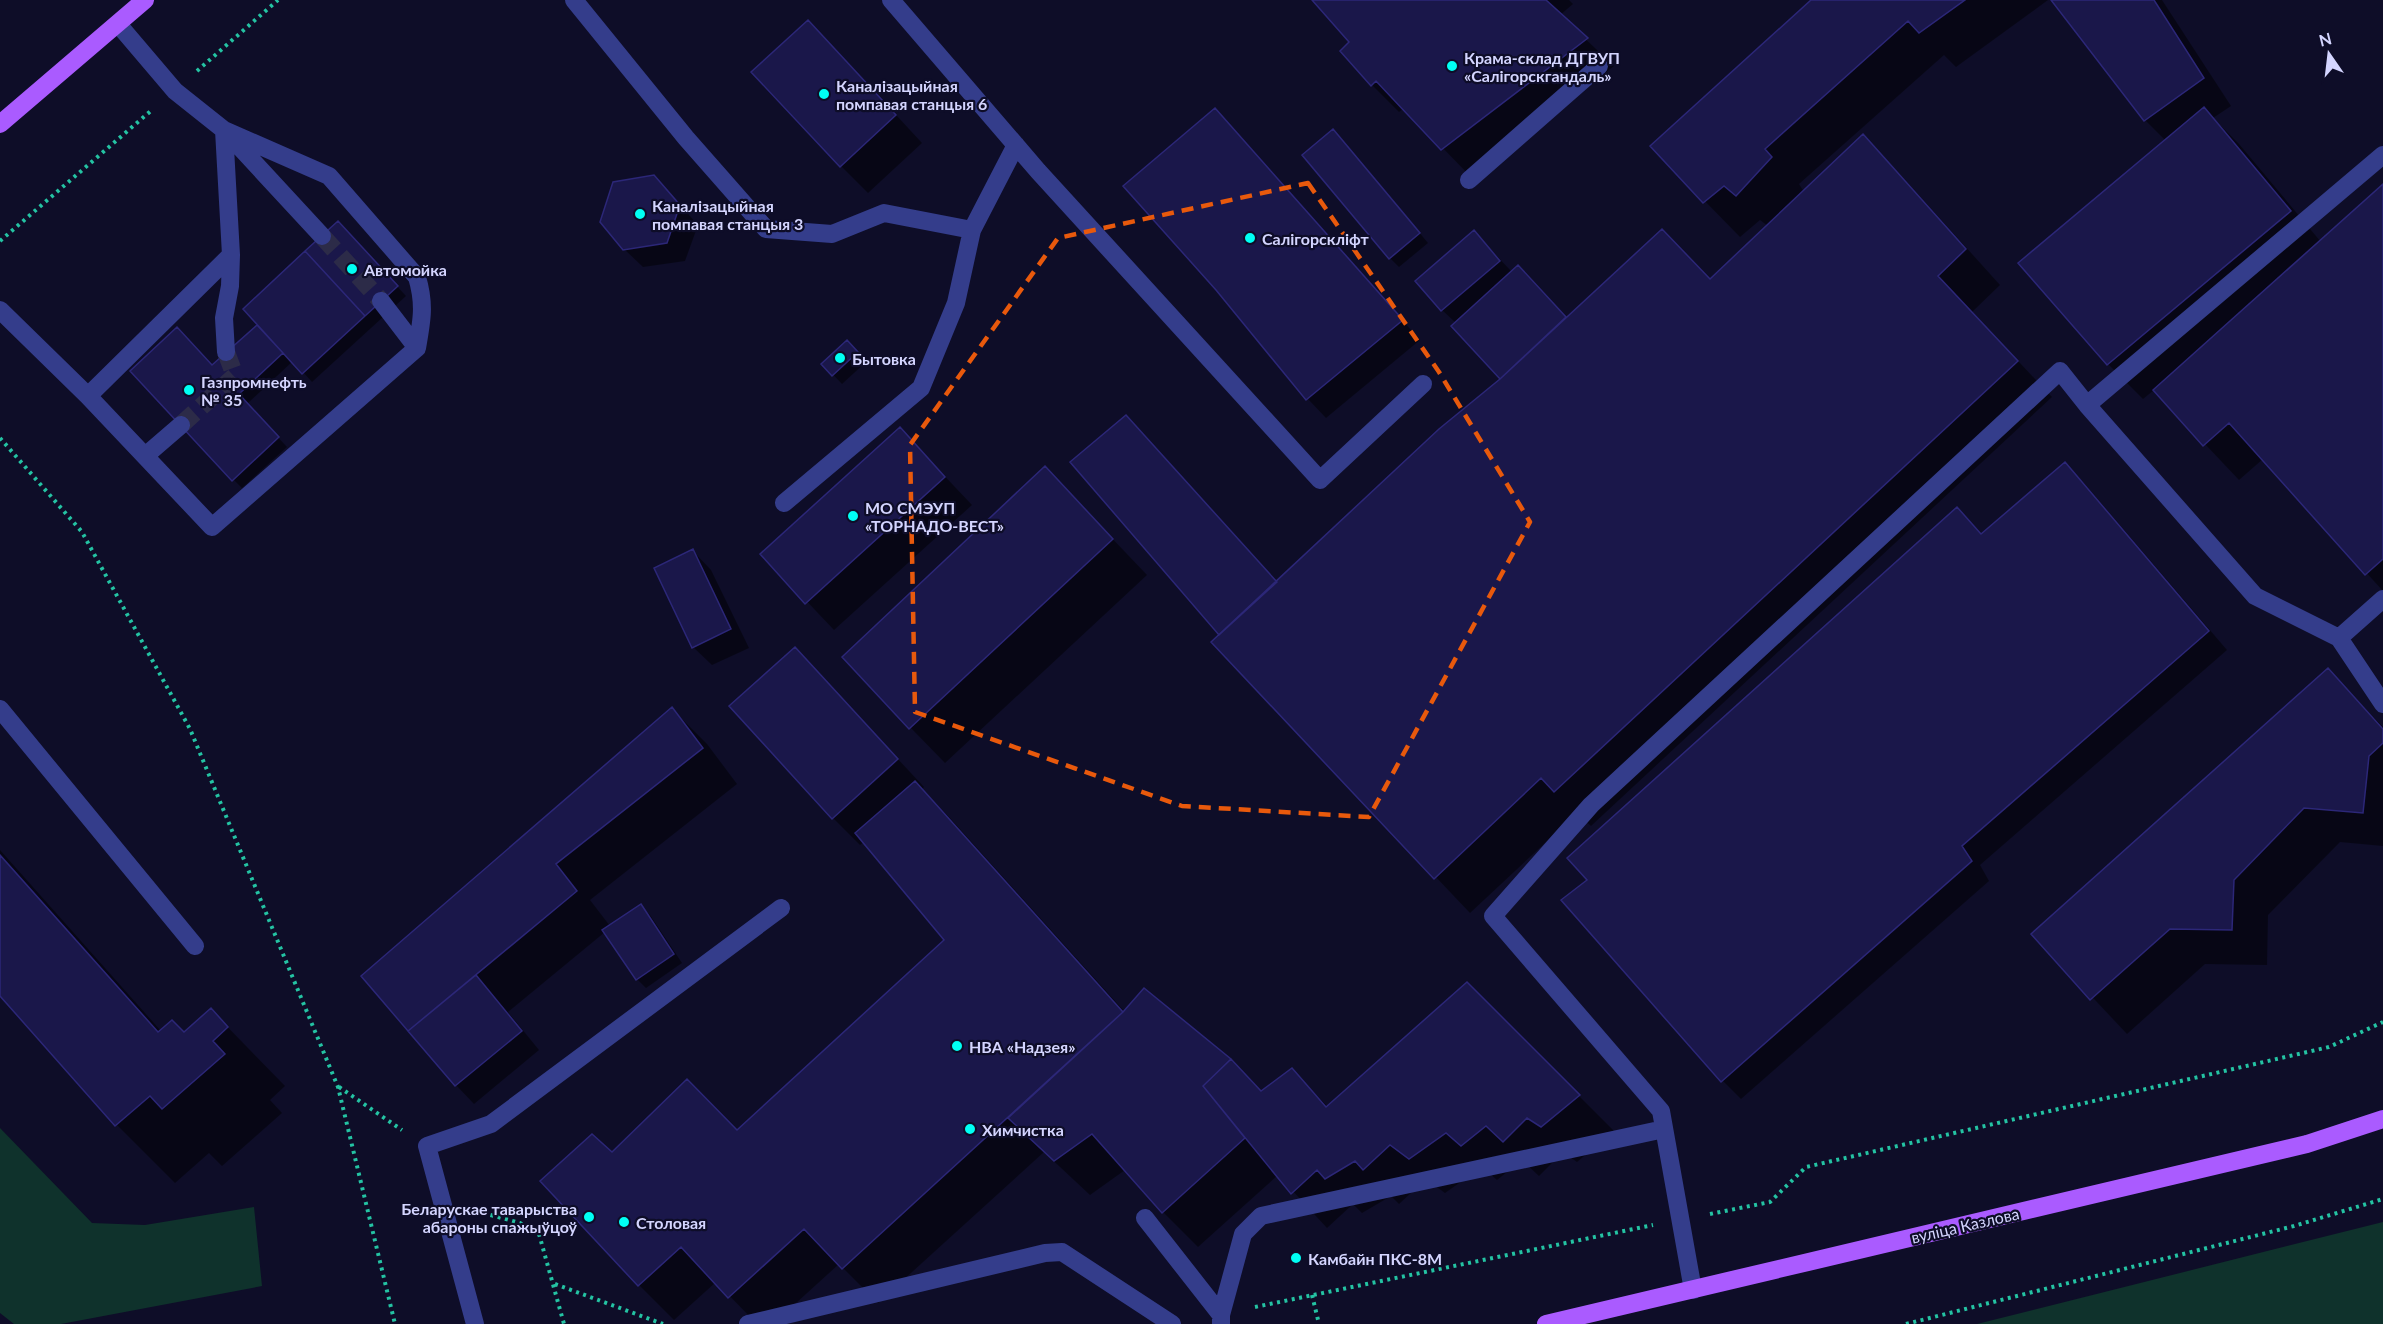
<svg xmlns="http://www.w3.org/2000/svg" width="2383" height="1324" font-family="Lato,sans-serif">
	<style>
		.green { fill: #0f322c }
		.shadow { fill: #0007 }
		.building { fill: #1a174a; stroke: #2c2778; stroke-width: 1.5 }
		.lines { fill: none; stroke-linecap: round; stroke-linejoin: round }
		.minor-tunnel { stroke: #2c2b48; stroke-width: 18; stroke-dasharray: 18 9; stroke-linecap: butt }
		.path { stroke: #24c3a3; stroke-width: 4; stroke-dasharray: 3 4.5; stroke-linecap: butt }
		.minor { stroke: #343d8b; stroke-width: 18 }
		.major { stroke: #aa5bff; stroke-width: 18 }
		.marked { fill: none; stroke: #e8590c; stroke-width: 4.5; stroke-dasharray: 12 8; stroke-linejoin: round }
		.poi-dot { fill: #00fff4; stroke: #0e0d28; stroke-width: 2 }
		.labels { text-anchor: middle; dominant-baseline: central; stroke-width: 4.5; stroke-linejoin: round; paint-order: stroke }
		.poi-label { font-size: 16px; font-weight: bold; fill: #d4d5ff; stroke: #0e0d28; text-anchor: start }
		.street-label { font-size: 16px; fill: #d4d5ff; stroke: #0e0d28 }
	</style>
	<rect width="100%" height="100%" fill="#0e0d28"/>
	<path class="green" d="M0,1128L92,1223L145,1225L254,1207L262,1286L61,1324H14L0,1313Z
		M2383,1222V1324H1977Z"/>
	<path class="shadow" d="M1314,0H1569L1573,4L1560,15L1614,66L1470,176L1404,108L1399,112L1372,85L1342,51L1351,42Z
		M1813,0H2048L1956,67L1944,55L1799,184L1804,192L1863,137L1898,172L2000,285L1972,312L2052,397L1591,826L1577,813L1470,913L1213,642L1220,635L1126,417L1277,582L1502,379L1453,326L1456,323L1442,310L1474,232L1512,272L1536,285L1567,318L1711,280L1768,226L1760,220L1740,237L1652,147Z
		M2053,0H2162L2231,106L2213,118L2239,144L2321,242L2383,186V591L2263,459L2239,480L2154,390L2143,399L2108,364L2166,141L2145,120Z
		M835,49L922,143L868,193L841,166Z
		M1215,110L1420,340L1326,418L1308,399L1217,289Z
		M1342,140L1428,243L1399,267L1390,258Z
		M654,176L698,225L685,261L643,267L624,249Z
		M347,232L406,296L312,382L293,361L247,404L287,447L242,488L233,479L213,367L259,325Z
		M847,342L866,362L842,384L823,364Z
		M900,429L972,505L834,630L762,554Z
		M2065,464L2083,482L2227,650L1980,865L1989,881L1741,1099L1723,1081L1590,881L1957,509L1982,535Z
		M1045,468L1147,575L945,763L910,727Z
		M693,551L711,570L749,648L712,665L693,647Z
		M795,649L924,787L922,789L950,818L1125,1012L1230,1060L1263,1092L1292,1070L1328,1107L1467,984L1614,1131L1577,1162L1563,1152L1539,1176L1522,1160L1497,1180L1482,1167L1445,1193L1426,1179L1399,1204L1391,1196L1362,1213L1353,1204L1327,1228L1278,1175L1198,1247L1163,1212L1125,1170L1090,1195L1044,1152L878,1303L839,1264L773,1324H757L716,1282L674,1320L639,1285L612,1154L737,1131L946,940L864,842L860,845L833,818Z
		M2328,670L2383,727V846L2340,842L2268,915L2267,965L2205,964L2127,1034L2033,934Z
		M672,709L707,744L737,784L590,900L610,926L641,906L650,915L682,963L646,988L637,979L605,932L508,1012L539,1050L474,1104L456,1085L363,976Z
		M0,850L161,1031L184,1034L211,1010L285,1086L270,1100L282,1113L222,1166L209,1153L175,1183L117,1125L0,994Z"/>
	<path class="building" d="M1312,0H1546L1588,38L1441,150L1376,81L1371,86L1340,51L1349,42Z
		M1811,0H1965L1919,33L1908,21L1765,149L1772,157L1736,196L1724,186L1703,203L1650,146Z
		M2051,0H2154L2204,78L2144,121Z
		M808,20L896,115L840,167L751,72Z
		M2204,107L2291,211L2107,365L2018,263Z
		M1215,108L1403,320L1306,400L1216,290L1123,186Z
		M1333,129L1420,233L1389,259L1302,155Z
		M1863,134L1966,249L1938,276L2018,361L1554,792L1541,778L1434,879L1211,642L1439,429L1500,379L1662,229L1710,279Z
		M654,175L680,205L667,243L623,250L600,222L613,182Z
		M2383,184V559L2365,575L2229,423L2203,446L2153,390Z
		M338,221L398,286L365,316L305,251Z
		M1474,230L1500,261L1441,311L1415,281Z
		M305,251L365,316L302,374L243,309Z
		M1518,265L1566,317L1500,379L1451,326Z
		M257,325L283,353L239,394L279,437L232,481L130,371L177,327L212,365Z
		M847,340L858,352L832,376L821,364Z
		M1126,415L1277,582L1219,635L1070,462Z
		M900,427L945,477L805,604L760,554Z
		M2065,462L2209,631L1962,846L1972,861L1721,1082L1561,900L1587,880L1567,858L1957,507L1981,534Z
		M1045,466L1113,539L909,729L842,657Z
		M693,549L731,629L692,648L654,568Z
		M795,647L898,759L832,819L729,706Z
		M2328,668L2383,729V743L2369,756L2363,813L2304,808L2234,880L2232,930L2170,929L2090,1000L2031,934Z
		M672,707L703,748L556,864L577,891L408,1031L361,976Z
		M915,781L1123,1012L842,1269L804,1229L728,1298L681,1247L638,1286L540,1181L592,1134L612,1152L687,1079L737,1130L944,940L855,833Z
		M0,855L158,1032L172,1020L184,1032L211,1008L228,1027L213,1041L225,1054L162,1109L150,1096L115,1126L0,996Z
		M641,904L674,954L636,980L602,930Z
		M476,975L522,1031L455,1086L408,1031Z
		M1467,982L1580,1095L1541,1127L1527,1118L1503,1142L1486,1126L1461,1146L1446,1133L1409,1159L1390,1145L1363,1170L1355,1161L1325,1179L1317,1170L1291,1194L1203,1086L1231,1059L1261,1091L1292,1068L1326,1107Z
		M1144,988L1231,1059L1203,1086L1245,1138L1162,1213L1092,1134L1054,1161L1008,1118L1123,1012Z"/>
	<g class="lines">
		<path class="minor-tunnel" d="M322,236L381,301
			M181,425L235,376L226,352"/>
		<path class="path" d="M197,71L278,0
			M0,241L153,109
			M0,438L82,532L190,729L338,1087L395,1324
			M339,1087L402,1130
			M476,1211L520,1223L539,1234L564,1324
			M1710,1214L1770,1202L1806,1167L2329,1047L2383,1022
			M555,1284L663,1324
			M1312,1295L1319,1324
			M1255,1307L1653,1225
			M1906,1324L2294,1226L2383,1199"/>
		<path class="minor" d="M574,0L686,138L766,229L832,234L884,213L972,230
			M891,0L1038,171L1320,480L1423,384
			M118,24L175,91L224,130L322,236
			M224,130L231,255L230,286L224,318L226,352
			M1469,180L1599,66
			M381,301L417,348
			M0,310L88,396L212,527L417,348C422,320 425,304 417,277L329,176L224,130
			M88,396L231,255
			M2087,405L2383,155
			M145,456L181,425
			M784,503L921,388L956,303L972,230L1016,145
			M2339,638L2383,599
			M0,709L195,946
			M1145,1218L1221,1315
			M1693,1290L1661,1111L1493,916L1591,805L2060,371L2087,405L2255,596L2339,638L2383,704
			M475,1324L427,1146L491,1124L781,908
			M748,1324L1045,1253L1062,1252L1172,1324
			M1221,1324V1315L1243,1234L1261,1216L1664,1129"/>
		<path class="major" d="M0,124L145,0
			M1546,1324L2307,1144L2383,1119"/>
	</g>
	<path class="marked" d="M1308,183L1439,372L1530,522L1369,817L1182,806L915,712L910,445L1058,238Z"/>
	<g class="poi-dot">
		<circle cx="1452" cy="66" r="6"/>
		<circle cx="824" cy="94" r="6"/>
		<circle cx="640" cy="214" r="6"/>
		<circle cx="1250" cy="238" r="6"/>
		<circle cx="352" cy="269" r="6"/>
		<circle cx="840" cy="358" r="6"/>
		<circle cx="189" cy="390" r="6"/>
		<circle cx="853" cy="516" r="6"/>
		<circle cx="957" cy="1046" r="6"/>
		<circle cx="970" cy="1129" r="6"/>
		<circle cx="589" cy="1217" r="6"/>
		<circle cx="624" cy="1222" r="6"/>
		<circle cx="1296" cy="1258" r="6"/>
	</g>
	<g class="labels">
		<g class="poi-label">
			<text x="1464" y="57">Крама-склад ДГВУП<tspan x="1464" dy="18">«Салігорскгандаль»</tspan></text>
			<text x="836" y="85">Каналізацыйная<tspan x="836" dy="18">помпавая станцыя 6</tspan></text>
			<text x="652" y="205">Каналізацыйная<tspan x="652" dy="18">помпавая станцыя 3</tspan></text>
			<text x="1262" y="238">Салігорскліфт</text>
			<text x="364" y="269">Автомойка</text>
			<text x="852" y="358">Бытовка</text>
			<text x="201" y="381">Газпромнефть<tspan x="201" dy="18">№ 35</tspan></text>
			<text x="865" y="507">МО СМЭУП<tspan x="865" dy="18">«ТОРНАДО-ВЕСТ»</tspan></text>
			<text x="969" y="1046">НВА «Надзея»</text>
			<text x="982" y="1129">Химчистка</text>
			<text x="577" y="1208" text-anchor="end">Беларускае таварыства<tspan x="577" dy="18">абароны спажыўцоў</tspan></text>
			<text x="636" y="1222">Столовая</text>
			<text x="1308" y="1258">Камбайн ПКС-8М</text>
		</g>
		<g class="street-label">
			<text transform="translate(1965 1225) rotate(-13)">вуліца Казлова</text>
		</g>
	</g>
	<g transform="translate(2329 54) rotate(346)" stroke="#0e0d28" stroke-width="4.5" paint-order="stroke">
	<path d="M0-4.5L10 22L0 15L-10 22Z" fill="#d4d5ff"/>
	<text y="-9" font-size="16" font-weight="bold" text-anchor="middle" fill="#d4d5ff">N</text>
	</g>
</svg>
